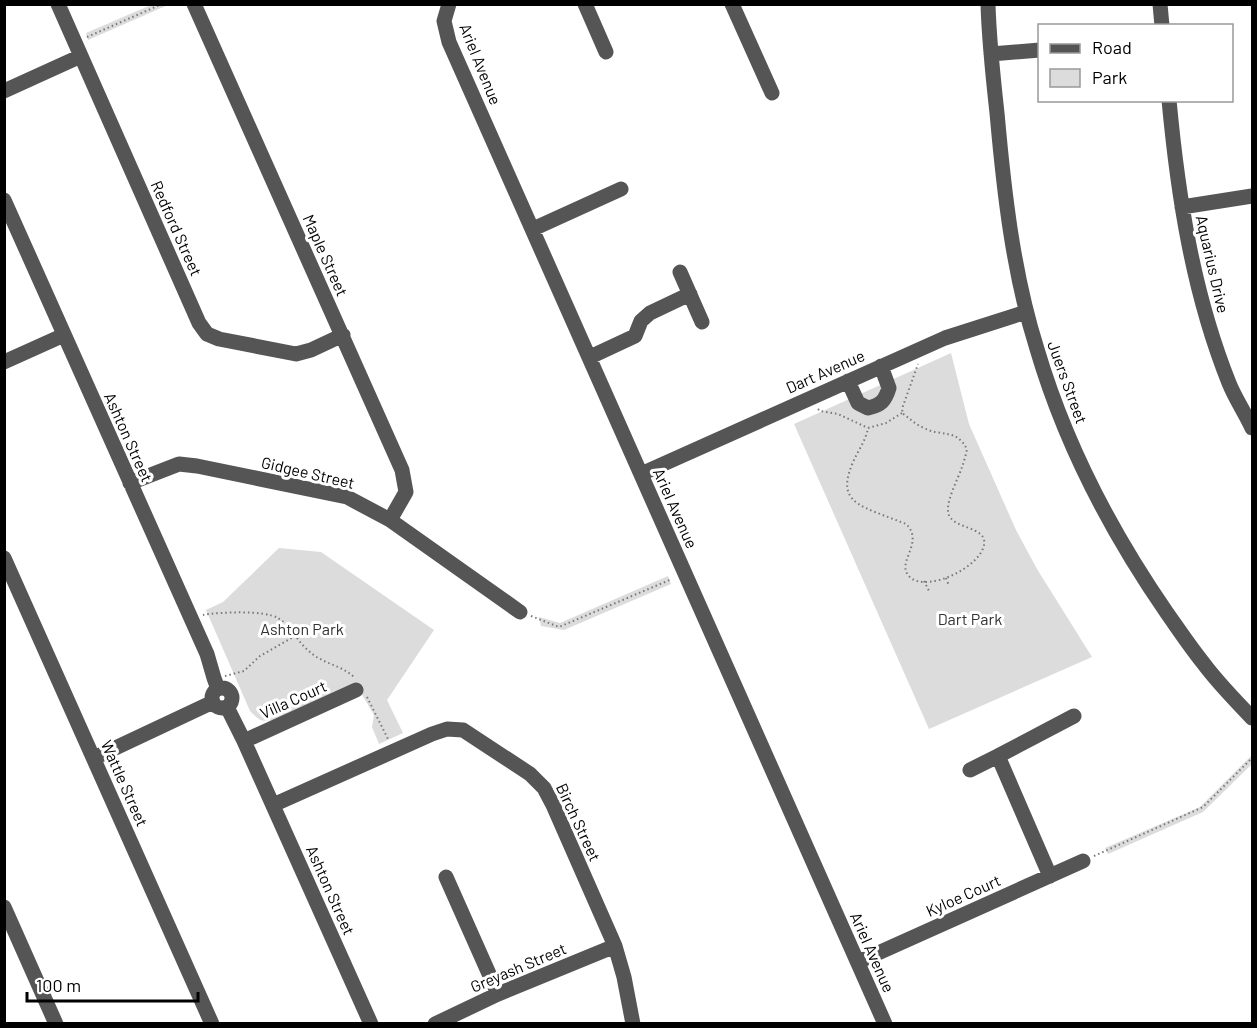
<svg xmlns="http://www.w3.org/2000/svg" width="1257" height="1028" font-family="Barlow,sans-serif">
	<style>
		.green { fill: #dcdcdc }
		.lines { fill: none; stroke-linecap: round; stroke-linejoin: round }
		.path { stroke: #777; stroke-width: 2; stroke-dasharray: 1.5 3; stroke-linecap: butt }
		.minor { stroke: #555; stroke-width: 15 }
		.labels { text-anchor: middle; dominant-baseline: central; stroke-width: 6; stroke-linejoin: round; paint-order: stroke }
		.street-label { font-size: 16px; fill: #000; stroke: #fff }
		.park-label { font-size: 16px; fill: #333; stroke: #fff }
	</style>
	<rect width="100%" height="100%" fill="#fff"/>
	<path class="green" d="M151,5H168L88,40L86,33Z
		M951,353L969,424L1016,530L1037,569L1092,657L929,729L794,424Z
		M279,548L321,552L434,630L387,700L403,733L379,744L372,727L374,715L355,683L274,720C261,722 260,721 250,711L206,610L223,602Z
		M668,576L671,584L564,630L541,626L539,617L560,623Z
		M1252,755V764L1203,812L1108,854L1105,848L1200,807Z"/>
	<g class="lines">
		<path class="path" d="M87,37L162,4
			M818,409L820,411L838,414L868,428
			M902,413L886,423L868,428C866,440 858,451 853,462C841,491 847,501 875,512C885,516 896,520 906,524C926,543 893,564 911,578C929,592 980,567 984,545C988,525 949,530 948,511C947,499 958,479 962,467C964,461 966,455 967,449C955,427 941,438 922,427C915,424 909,418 902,413L903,406L918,364
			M946,578L949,586
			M924,581L930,593
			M203,615C218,612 265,610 278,618C291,626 298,643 310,652C323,664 342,665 355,678
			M531,616L559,627L672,579
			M225,676L244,671L260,656L295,636
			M367,697L389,741
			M1094,856L1203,807L1252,758"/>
		<path class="minor" d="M58,4L199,323L207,334L219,339L296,354L311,350L343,335
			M194,4L402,470L406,492L390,520
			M449,4L444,21L449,42L885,1024
			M585,4L606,52
			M732,4L772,93
			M988,4C989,41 993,77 997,113C1004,192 1013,273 1037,349C1065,444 1111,532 1167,613C1179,630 1191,648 1204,664C1218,683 1236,701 1252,718
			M1160,4L1162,26
			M991,54L1040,50
			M4,91L81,56
			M1169,100C1178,197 1193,293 1229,383C1235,398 1245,413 1252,428
			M4,200L207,654L214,678L218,689
			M1182,207L1252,196
			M533,229L621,189
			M680,272L702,322
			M590,357L635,336L641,321L650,313L690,294
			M4,362L64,335
			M848,381L858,403L868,408C881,405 885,401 889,388L881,366
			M641,474L945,338L1026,312
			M130,483L179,464L197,466L347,497L390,520L520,612
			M4,558L212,1024
			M212 698a10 10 0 1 1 20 0a10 10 0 1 1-20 0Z
			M227,707L244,741L371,1024
			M244,741L356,690
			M998,756L1074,716
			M94,758L213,702
			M970,770L998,756L1050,876
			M273,805L432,734L447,729L463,730L530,774L544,788L553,805L615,946L624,977L633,1024
			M446,877L498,994
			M4,907L56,1024
			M858,962L1083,861
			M435,1024L498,994L615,946"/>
	</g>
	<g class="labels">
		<g class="street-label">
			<text transform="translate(481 64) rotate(68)">Ariel Avenue</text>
			<text transform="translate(177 228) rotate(66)">Redford Street</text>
			<text transform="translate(326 255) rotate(66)">Maple Street</text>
			<text transform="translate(1213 264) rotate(77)">Aquarius Drive</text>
			<text transform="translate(825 371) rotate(-24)">Dart Avenue</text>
			<text transform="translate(1068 382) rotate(70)">Juers Street</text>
			<text transform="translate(129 437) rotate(66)">Ashton Street</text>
			<text transform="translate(308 472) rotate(13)">Gidgee Street</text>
			<text transform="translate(676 508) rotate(66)">Ariel Avenue</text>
			<text transform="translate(293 699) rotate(-24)">Villa Court</text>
			<text transform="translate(125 783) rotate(66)">Wattle Street</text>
			<text transform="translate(579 822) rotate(65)">Birch Street</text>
			<text transform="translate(331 890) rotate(66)">Ashton Street</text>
			<text transform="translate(963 895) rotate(-24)">Kyloe Court</text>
			<text transform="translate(873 952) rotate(66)">Ariel Avenue</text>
			<text transform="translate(518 967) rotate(-23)">Greyash Street</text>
		</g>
		<g class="park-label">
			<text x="970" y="618">Dart Park</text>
			<text x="302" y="628">Ashton Park</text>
		</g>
	</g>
	<rect width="1257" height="1028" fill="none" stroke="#000000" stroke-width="12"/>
	<rect x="1038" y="24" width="195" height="78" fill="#ffffff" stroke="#999999" stroke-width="1.5"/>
	<rect x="1050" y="44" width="30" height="9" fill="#555555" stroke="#999999" stroke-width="1.5"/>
	<text x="1092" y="54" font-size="18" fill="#000000">Road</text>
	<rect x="1050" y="69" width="30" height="18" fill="#dcdcdc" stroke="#999999" stroke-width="1.5"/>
	<text x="1092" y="84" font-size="18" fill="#000000">Park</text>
	<path d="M27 992v9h171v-9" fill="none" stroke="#000000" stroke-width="3"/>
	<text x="36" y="992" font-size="18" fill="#000000" stroke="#ffffff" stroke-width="4.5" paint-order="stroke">100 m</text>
</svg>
